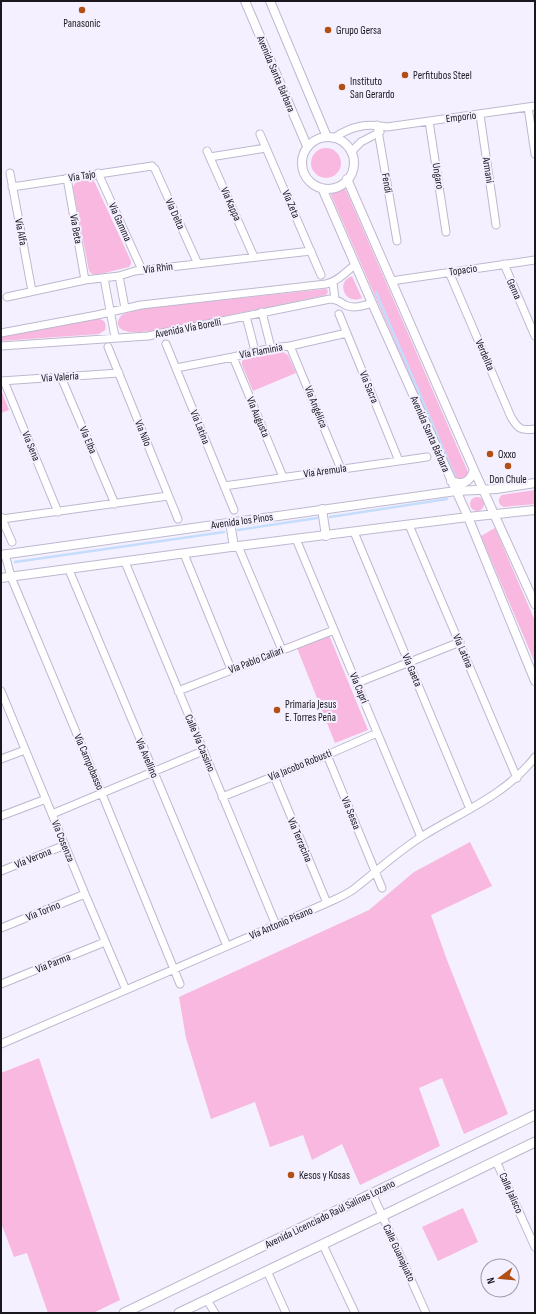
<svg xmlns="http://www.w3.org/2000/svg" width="536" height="1314" font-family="'Sofia Sans Condensed',sans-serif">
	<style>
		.green { fill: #f8b8df }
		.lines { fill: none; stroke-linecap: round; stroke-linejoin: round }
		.stream { stroke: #c5ddfd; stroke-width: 2.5 }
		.minor-casing { stroke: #beb8cf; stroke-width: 9 }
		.tertiary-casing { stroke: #beb8cf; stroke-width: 10 }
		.secondary-casing { stroke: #beb8cf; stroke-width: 11 }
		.minor { stroke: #fff; stroke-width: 7 }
		.tertiary { stroke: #fff; stroke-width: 8 }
		.secondary { stroke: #fff; stroke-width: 9 }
		.poi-dot { fill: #b14f15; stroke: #f4f0ff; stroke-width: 1.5 }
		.labels { text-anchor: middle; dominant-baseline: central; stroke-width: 4; stroke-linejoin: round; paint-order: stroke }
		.poi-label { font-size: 11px; fill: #1a171f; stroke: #f4f0ff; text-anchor: start }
		.street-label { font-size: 11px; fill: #1a171f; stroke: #f4f0ff }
	</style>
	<rect width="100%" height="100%" fill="#f4f0ff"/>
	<path class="green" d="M311 163a15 15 0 1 1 30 0a15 15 0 1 1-30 0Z
		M89,180H93L95,183L131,261V264L129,267L96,275L92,274L89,271L73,187L76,182Z
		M343,188L346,190L468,472V476L458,481L454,477L331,195L332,193Z
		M352,276L362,298C345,306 335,282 352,276Z
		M325,289H327L328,292L326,295L153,331C144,331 116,337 118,321C119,318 121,315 124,314C131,311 141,310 148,308Z
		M97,319C104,319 107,323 105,330L99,334L1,341V337Z
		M283,352L288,355L296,373L253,391L242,365V361L245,358Z
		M1,390L9,410L1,413Z
		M535,490V504L504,507C498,505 497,499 502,495Z
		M470 504a7 7 0 1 1 14 0a7 7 0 1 1-14 0Z
		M495,528L535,621V663L481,536Z
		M329,635L368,730L335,743L297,648Z
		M470,842L492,886L431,915L447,960L508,1114L464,1134L442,1078L419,1088L440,1146L360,1185L342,1144L312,1160L303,1135L270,1147L255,1102L211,1119L186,1038L179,997L369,910L414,872Z
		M39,1058L120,1300L93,1313H48L27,1253L14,1257L1,1223V1073Z
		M463,1208L478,1242L438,1261L422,1227Z"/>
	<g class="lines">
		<path class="stream" d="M376,292L456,479
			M330,517L447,499
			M238,530L317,518
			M15,562L224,532"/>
		<defs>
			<path id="minor" d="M528,107L535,154
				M480,115L496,225
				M429,121L446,232
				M377,125L397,241
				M260,134L321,275
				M334,138C351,126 367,123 387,127L535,106
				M207,151L254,257
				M351,152L361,142L380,132
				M210,157L266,148
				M10,173L32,291
				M98,173L142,270
				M67,178L85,280
				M12,187L152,166L155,169L198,264
				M504,264L535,336
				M449,272L511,417C518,429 521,431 535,429
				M119,276L125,308
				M104,278L115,337
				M391,281L535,260
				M333,283L335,299
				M7,297L85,280L119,276L135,271L311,251
				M262,312L271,348
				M339,314L399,461
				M246,316L255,351
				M1,333L97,315L141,305L326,284C339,281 345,272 355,265
				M166,344L234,510
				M1,346L148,336L330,299C337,299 340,302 345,305C354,309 363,306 372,303
				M290,346L341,469
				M108,347L178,519
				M233,357L283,477
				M176,368L233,357L271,348L290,346L347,333
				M61,377L115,504
				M1,381L119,373
				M4,381L58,512
				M224,486L427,457
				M1,517L12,542
				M2,519L168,496
				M409,525L517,778
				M354,532L470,809
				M296,539L421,837
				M238,546L282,650
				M5,554L11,577L102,794L180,984
				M184,554L231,669
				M125,562L276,925
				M69,570L227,946
				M357,683L460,642
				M1,691L85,894L126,990
				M178,691L334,630
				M327,755L382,888
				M1,759L25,750
				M274,776L327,903
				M222,797L327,755L377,733
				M52,814L203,751
				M1,816L46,799
				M1,871L65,845
				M1,928L85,894
				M1,984L105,942
				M1,1044L327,903C336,899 346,895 354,889C376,872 397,852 421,837C461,812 506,795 535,757
				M496,1161L535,1247
				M372,1193L426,1313
				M323,1245L355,1313
				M267,1271L286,1313
				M207,1300L215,1313"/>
			<path id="tertiary" d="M245,1L307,146
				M270,1L327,137
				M302 163a26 26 0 1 1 52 0a26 26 0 1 1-52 0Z
				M347,179L474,470L535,604
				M322,188L372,303L468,517L535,681
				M451,481C463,486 470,482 474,470
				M322,509L326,536
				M230,522L234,547
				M1,555L456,491L496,489L535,483
				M1,578L238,546L468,517L535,510"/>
			<path id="secondary" d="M124,1313L535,1115
				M179,1313L382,1216L535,1142"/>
		</defs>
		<use href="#minor" class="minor-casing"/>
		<use href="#tertiary" class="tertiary-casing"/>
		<use href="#secondary" class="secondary-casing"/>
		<use href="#minor" class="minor"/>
		<use href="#tertiary" class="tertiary"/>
		<use href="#secondary" class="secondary"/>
	</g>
	<g class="poi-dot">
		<circle cx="82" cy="10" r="4"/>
		<circle cx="328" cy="30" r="4"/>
		<circle cx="405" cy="75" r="4"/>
		<circle cx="342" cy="87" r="4"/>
		<circle cx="490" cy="454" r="4"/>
		<circle cx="508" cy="466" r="4"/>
		<circle cx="277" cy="710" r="4"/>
		<circle cx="291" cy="1175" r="4"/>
	</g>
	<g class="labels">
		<g class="poi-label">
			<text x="82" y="23" text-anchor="middle">Panasonic</text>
			<text x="336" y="30">Grupo Gersa</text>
			<text x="413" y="75">Perfitubos Steel</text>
			<text x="350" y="81">Instituto<tspan x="350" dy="13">San Gerardo</tspan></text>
			<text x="498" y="454">Oxxo</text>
			<text x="508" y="479" text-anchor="middle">Don Chule</text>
			<text x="285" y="704">Primaria Jesus<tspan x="285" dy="13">E. Torres Peña</tspan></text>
			<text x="299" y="1175">Kesos y Kosas</text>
		</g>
		<g class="street-label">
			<text transform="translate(276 74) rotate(67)">Avenida Santa Bárbara</text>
			<text transform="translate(461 117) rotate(-7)">Emporio</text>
			<text transform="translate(488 170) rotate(81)">Armani</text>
			<text transform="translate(82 176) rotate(-9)">Vía Tajo</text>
			<text transform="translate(438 176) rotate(81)">Ungaro</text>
			<text transform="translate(387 183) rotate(80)">Fendi</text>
			<text transform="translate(231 204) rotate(66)">Vía Kappa</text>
			<text transform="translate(291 204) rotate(67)">Vía Zeta</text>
			<text transform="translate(175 214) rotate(66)">Vía Delta</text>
			<text transform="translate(120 222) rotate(66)">Vía Gamma</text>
			<text transform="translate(76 229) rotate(80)">Vía Beta</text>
			<text transform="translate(21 232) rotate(79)">Vía Alfa</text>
			<text transform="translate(158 268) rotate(-7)">Vía Rhin</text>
			<text transform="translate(463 270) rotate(-8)">Topacio</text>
			<text transform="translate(514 289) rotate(66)">Gema</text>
			<text transform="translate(188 328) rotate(-11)">Avenida Vía Borelli</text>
			<text transform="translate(261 351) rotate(-11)">Vía Flaminia</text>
			<text transform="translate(485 355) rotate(67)">Verdelita</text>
			<text transform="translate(60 377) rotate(-4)">Vía Valeria</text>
			<text transform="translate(369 387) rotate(68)">Via Sacra</text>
			<text transform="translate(316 407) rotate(68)">Vía Angélica</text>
			<text transform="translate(258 417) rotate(67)">Vía Augusta</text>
			<text transform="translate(200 427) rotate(68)">Vía Latina</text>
			<text transform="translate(143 433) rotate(68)">Vía Nilo</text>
			<text transform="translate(430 434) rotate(66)">Avenida Santa Bárbara</text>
			<text transform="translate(88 440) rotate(67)">Vía Elba</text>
			<text transform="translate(31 446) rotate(68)">Vía Sena</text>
			<text transform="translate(325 471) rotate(-8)">Vía Aremula</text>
			<text transform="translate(242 521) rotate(-8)">Avenida los Pinos</text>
			<text transform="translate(463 651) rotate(67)">Vía Latina</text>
			<text transform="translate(256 660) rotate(-21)">Vía Pablo Caliari</text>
			<text transform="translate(412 670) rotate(67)">Vía Gaeta</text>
			<text transform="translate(359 688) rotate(67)">Vía Capri</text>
			<text transform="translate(200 743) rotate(67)">Calle Vía Cassino</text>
			<text transform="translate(147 758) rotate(67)">Vía Avellino</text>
			<text transform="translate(89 762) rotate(67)">Vía Campobasso</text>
			<text transform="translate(300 765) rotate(-22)">Vía Jacobo Robusti</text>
			<text transform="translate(351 813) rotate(68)">Vía Sessa</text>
			<text transform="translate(300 840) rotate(67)">Vía Terracina</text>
			<text transform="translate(63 841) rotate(68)">Vía Cosenza</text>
			<text transform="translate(33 858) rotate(-22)">Vía Verona</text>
			<text transform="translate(43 911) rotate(-22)">Vía Torino</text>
			<text transform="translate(281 923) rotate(-23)">Vía Antonio Pisano</text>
			<text transform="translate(53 963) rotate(-22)">Vía Parma</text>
			<text transform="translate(511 1193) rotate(66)">Calle Jalisco</text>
			<text transform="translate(330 1214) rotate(-26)">Avenida Licenciado Raúl Salinas Lozano</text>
			<text transform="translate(399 1253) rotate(65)">Calle Guanajuato</text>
		</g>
	</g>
	<rect width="536" height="1314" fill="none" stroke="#1a171f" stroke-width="4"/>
	<g transform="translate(500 1278) rotate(254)"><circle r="19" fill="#f4f0ff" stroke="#9d99a5"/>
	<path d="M0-3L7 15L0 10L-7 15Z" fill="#b14f15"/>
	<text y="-6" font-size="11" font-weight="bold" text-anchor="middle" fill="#1a171f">N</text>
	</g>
</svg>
